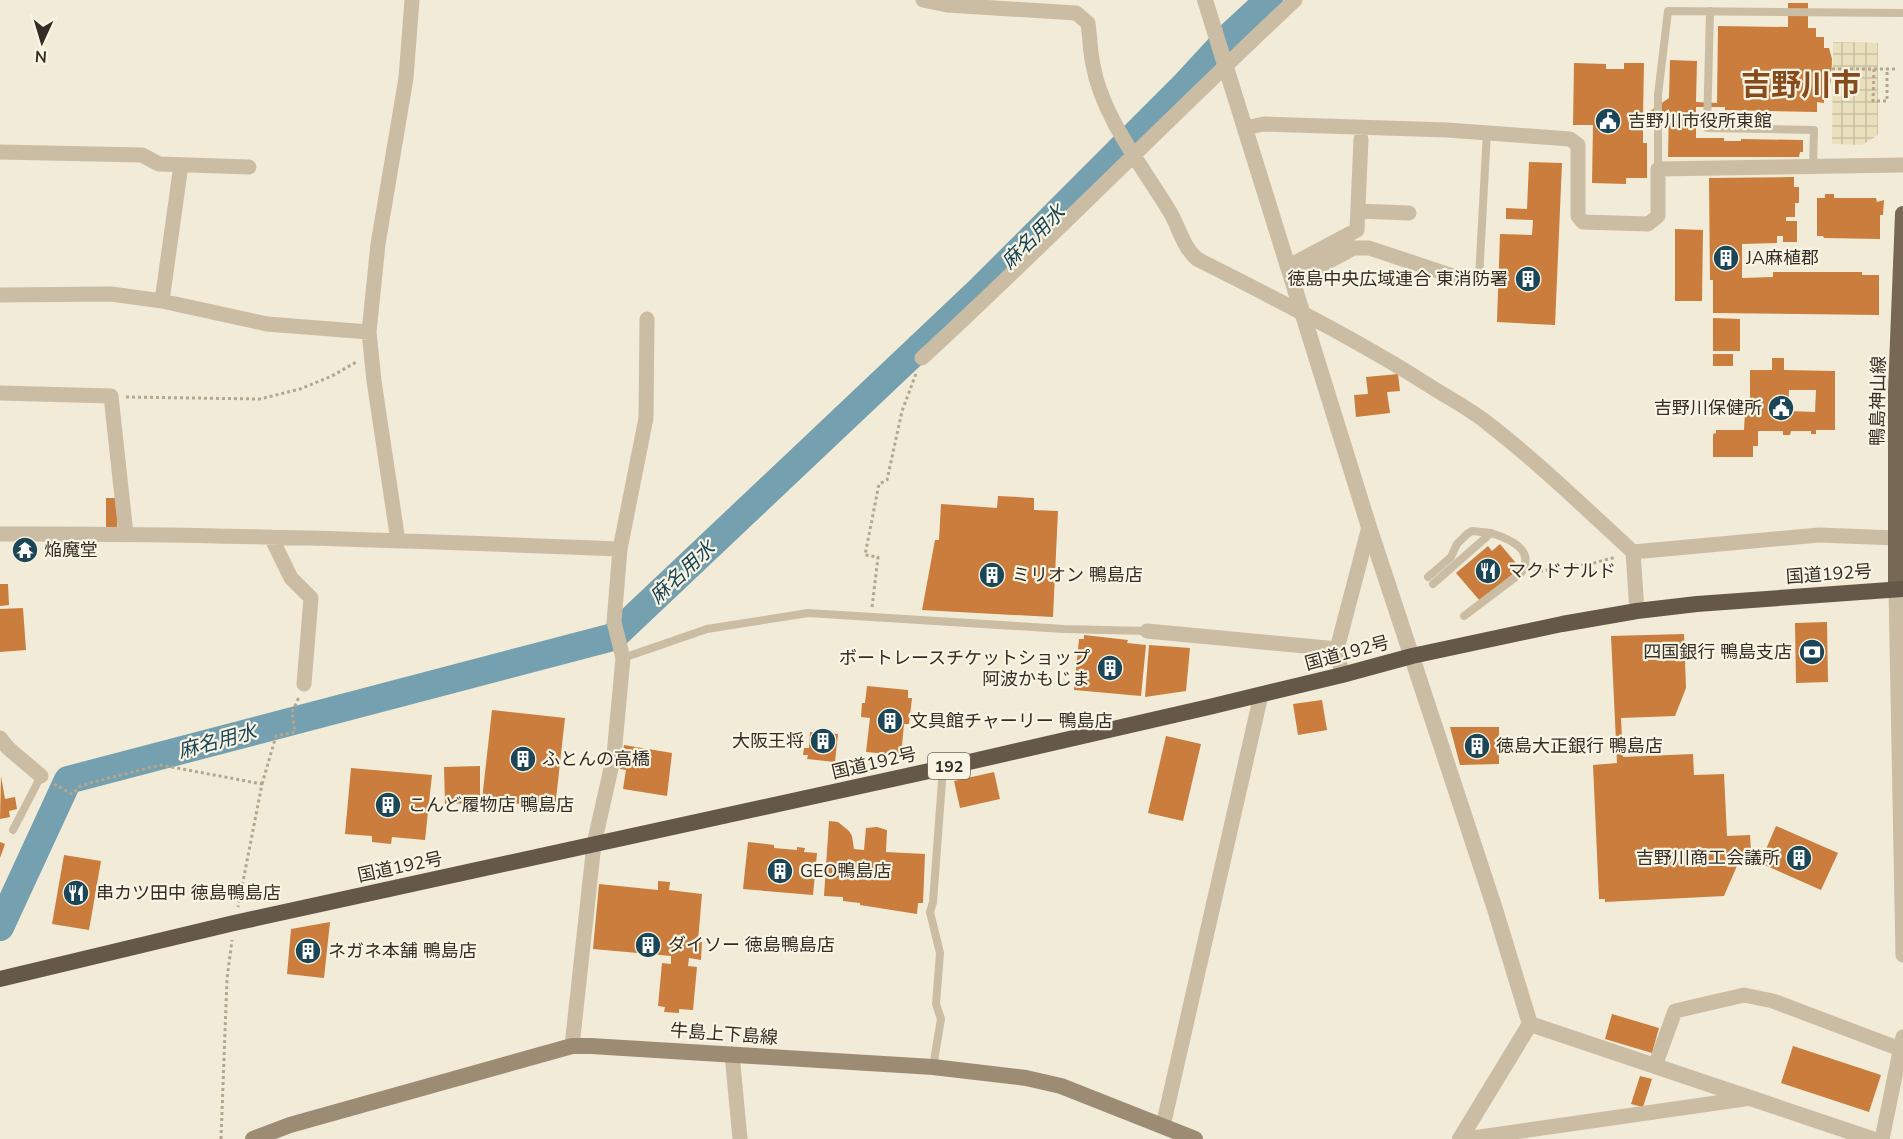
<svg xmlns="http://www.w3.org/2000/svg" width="1903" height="1139" font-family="'Nunito Sans','Noto Sans JP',sans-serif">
  <defs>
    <pattern id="plaza-grid" width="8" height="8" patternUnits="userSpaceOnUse" patternTransform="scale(1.5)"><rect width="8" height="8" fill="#eae0bd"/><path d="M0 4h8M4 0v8" fill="none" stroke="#c9c0a2"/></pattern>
  </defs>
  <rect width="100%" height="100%" fill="#f2ebd7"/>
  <path fill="url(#plaza-grid)" d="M1833,42L1878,43V135L1862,145L1832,144Z"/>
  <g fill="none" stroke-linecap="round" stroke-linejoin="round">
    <path stroke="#75a0af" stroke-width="28" d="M0,927L68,780L613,637L979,291L1184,86L1232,34L1269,0"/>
  </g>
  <path fill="#ca7d3c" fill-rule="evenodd" d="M1788,3H1808V28H1816V37H1824V48H1829L1832,59L1831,82L1828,91H1824V103L1817,102V112L1725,110V107H1696V138H1724V141H1741V139L1803,140V152H1800L1799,157H1668L1669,109L1643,127V143H1647V178H1626V184L1592,183L1593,125H1573L1574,63L1606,64V69H1624V63H1644L1643,116L1669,98L1670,60L1697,61L1696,102L1717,103L1718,26L1788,27Z
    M1529,162L1562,163L1555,325L1497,322L1500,234L1532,235L1533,220L1506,219V208L1527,209Z
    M1794,177V187H1799V203H1795V217H1786V221H1797V242H1783V236H1777V243L1742,244V278L1773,277V272H1862V275H1879V315L1713,313V280H1710L1709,178Z
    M1825,194H1834V198H1876L1877,202L1884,200L1883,215H1880V239L1824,238L1823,236H1817V198H1825Z
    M1675,229L1703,230L1702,301H1675Z
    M1713,318L1740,319V351H1713Z
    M1713,354H1733V366H1713Z
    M1772,358H1784V370L1835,371V430H1816V434H1811V431H1791L1790,435H1783V431H1758V446H1753V457H1713V434L1716,433V430H1744L1745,412H1750V370H1772ZM1789,390H1816L1815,412L1788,411Z
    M1398,374L1400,391L1387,392L1390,413L1356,417L1354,395L1368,394L1366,377Z
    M998,496L1034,498V510L1058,511L1053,617L922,610L935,540H939L941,504L997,508Z
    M106,498H117V527H106Z
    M20,544H30V556H21Z
    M1500,544L1520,568L1480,601L1456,573L1488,546L1492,551Z
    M0,584H8L9,605L0,606Z
    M23,608L26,650L0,652V609Z
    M1827,622L1828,682L1796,683L1795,623Z
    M1684,634L1686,688L1675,716L1621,718L1623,757L1693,754L1694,775L1724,774L1727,836L1750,835L1751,852H1743L1724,896L1605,902V899H1599L1593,765L1617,763L1611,636Z
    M1084,635L1128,640L1127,643L1146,645L1141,696L1074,690L1079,639H1084Z
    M1149,645L1190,648L1186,691L1145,697Z
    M867,686L908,690V698H912L909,724H904L901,756L887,754V759L878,758V753L866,752L870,718L861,717L862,703H865Z
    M1322,700L1327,730L1298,735L1293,704Z
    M492,710L565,718L555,808L482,800Z
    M1450,727H1499V764L1460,765Z
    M810,732L838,734L835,762L807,759L808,755H803L804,748H809Z
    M1166,736L1201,744L1183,821L1148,813Z
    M624,745L672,753L667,796L623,789L626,770L620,769Z
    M480,766V803L445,804L444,767Z
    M351,768L432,775L425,840L392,837L391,844L372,842V836L345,834Z
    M994,772L1000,799L960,808L954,781Z
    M1,776L5,799L15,797L17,809L9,811L10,817L0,819Z
    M829,821L838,822L849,831L852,836L854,849L864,850L866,828L877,827L887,830L886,852L925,854L923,903H918L917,914L860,905V903L843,901V897L824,896Z
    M1776,826L1838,853L1821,890L1760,863Z
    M0,842L5,844L0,858Z
    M748,842L774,845V848L797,850V847L805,848L804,852L817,853L813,895L743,889Z
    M64,855L101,861L89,930L52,924Z
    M658,881L670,882L669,890L702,894L698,941L702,942L701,960L689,958L688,966L697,967L693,1010L679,1009V1013L664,1012L665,1007L658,1006L662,963L671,964V956L593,949L599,884L658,890Z
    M330,922L324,978L287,974L291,929Z
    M1612,1014L1659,1028L1652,1053L1605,1039Z
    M1793,1046L1881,1075L1869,1112L1781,1083Z
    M1640,1076L1652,1079L1643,1107L1631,1104Z"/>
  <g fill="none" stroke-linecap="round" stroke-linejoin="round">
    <path stroke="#b5a78d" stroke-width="3" stroke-dasharray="3 3" stroke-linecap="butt" d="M1832,69H1897
      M1874,69L1873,101H1887V69
      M126,397L260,399L300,389L332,376L358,361
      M1534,572L1594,563L1616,557
      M872,607L878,557L865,555L879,484L887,480L902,411L917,371
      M1351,650L1365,651
      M54,784L72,794L79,787L93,782L161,765L262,784L238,907
      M262,784L276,736L295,732L292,712L299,697
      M221,1139L227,979L232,940"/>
    <path stroke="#cabda3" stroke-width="8" d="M1710,11L1707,128L1814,130L1813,166
      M1658,169V95L1668,11L1903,13
      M1456,277L1479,278L1487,132
      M1428,577L1451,557L1457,544L1467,534L1472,531L1491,533
      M1433,584L1491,533C1510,539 1536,550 1521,573L1464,616
      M623,658L707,629L808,613L1064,629L1147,631
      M13,830L41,776
      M933,1067L941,1019L936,1004L940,953L930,912L933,902L943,768"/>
    <path stroke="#cabda3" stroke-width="15" d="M923,0L947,5L1076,13L1088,23C1090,37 1090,51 1093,65C1103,119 1142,165 1170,212C1179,227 1183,247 1197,259C1274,298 1352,337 1425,383C1445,396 1467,407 1486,422C1538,462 1585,508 1633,552L1637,611
      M1245,128L1264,124L1447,130L1570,139L1578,145V216L1583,222L1648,224L1658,216V169L1903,165
      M0,152L142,155L159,164L249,167
      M1358,211L1409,213
      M1289,266L1357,230L1361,139
      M1294,280L1354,248H1369L1456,277
      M0,295L111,294L162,301L267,324L369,332
      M162,301L181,165
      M922,358C1049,241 1169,118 1295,0
      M0,393L111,396L126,534
      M0,534C207,533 413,541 620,549L614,622L623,658L614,755L594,844L572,1046
      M271,537L291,578L311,598L304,684
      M398,541L374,381L369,332L378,244L406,78L412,0
      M620,549L646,418L647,319
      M1633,552L1819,535L1896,538
      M1896,589L1903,955
      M1147,631L1337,649L1342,675
      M1337,649L1369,527
      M0,738L8,748L41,776
      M732,1054L740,1139
      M1655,1066L1675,1011L1744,995L1773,1001L1900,1049
      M1163,1126L1261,695
      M1466,1139L1751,1098
      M1882,1139L1903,1037"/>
    <path stroke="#cabda3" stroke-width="16" d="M1205,0L1369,527L1494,906L1530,1024L1460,1139
      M1530,1024L1872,1139"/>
    <path stroke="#9d8c74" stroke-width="16" d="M253,1139L290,1125L572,1046H591L933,1067L1026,1078L1061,1086L1195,1139"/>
    <path stroke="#776855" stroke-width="16" d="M1896,589V391L1903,214"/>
    <path stroke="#665848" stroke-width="16" d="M0,979L234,923L943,768L1209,707L1342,675L1412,656L1562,624L1637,611L1697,604L1903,589"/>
  </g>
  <defs>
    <g id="civic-disc" transform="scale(1.35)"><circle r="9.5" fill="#1a4657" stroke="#f9f4e3"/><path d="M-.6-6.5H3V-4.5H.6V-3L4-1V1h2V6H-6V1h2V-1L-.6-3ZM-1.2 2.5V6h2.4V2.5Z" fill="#fff"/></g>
    <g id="building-disc" transform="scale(1.35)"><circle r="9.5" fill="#1a4657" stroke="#f9f4e3"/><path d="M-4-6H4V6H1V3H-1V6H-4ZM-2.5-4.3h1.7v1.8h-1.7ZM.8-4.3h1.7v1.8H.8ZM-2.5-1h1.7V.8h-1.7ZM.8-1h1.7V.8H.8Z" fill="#fff"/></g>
    <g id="temple-disc" transform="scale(1.35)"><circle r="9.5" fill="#1a4657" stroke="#f9f4e3"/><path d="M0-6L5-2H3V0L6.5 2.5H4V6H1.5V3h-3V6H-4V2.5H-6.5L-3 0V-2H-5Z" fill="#fff"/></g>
    <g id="restaurant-disc" transform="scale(1.35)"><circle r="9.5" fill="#1a4657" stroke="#f9f4e3"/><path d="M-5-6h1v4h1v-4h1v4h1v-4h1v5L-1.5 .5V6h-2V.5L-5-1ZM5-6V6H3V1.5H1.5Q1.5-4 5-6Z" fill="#fff"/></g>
    <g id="bank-disc" transform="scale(1.35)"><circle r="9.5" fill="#1a4657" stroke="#f9f4e3"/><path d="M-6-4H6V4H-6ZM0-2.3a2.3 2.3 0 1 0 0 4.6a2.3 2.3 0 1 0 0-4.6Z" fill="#fff"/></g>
  </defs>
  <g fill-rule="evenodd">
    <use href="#civic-disc" x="1608" y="121"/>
    <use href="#building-disc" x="1726" y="258"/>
    <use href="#building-disc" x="1528" y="279"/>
    <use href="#civic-disc" x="1781" y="408"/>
    <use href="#temple-disc" x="25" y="550"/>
    <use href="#restaurant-disc" x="1488" y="571"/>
    <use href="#building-disc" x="992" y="575"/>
    <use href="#bank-disc" x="1812" y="652"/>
    <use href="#building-disc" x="1110" y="668"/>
    <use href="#building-disc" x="890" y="721"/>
    <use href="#building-disc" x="823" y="741"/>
    <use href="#building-disc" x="1477" y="746"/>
    <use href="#building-disc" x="523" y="759"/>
    <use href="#building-disc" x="388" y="805"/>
    <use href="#building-disc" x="1799" y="858"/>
    <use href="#building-disc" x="780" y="871"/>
    <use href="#restaurant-disc" x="76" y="893"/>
    <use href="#building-disc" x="648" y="945"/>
    <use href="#building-disc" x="308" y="951"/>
  </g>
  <g text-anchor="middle" stroke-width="4.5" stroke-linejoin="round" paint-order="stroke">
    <rect fill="#f9f4e3" stroke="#6f695e" stroke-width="1.5" x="928" y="753" width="42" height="26" rx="4.5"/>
    <g font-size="16" font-weight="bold" fill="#342d25">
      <text x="949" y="772">192</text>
    </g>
    <g font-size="18" fill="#342d25" stroke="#f9f4e3" text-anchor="start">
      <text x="1628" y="127">吉野川市役所東館</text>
      <text x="1746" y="264">JA麻植郡</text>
      <text x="1508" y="285" text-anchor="end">徳島中央広域連合 東消防署</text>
      <text x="1762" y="414" text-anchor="end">吉野川保健所</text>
      <text x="44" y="556">焔魔堂</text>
      <text x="1508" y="577">マクドナルド</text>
      <text x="1012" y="581">ミリオン 鴨島店</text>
      <text x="1792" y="658" text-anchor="end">四国銀行 鴨島支店</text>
      <text x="1090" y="664" text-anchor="end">ボートレースチケットショップ<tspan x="1090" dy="21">阿波かもじま</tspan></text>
      <text x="910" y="727">文具館チャーリー 鴨島店</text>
      <text x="804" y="747" text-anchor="end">大阪王将</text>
      <text x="1496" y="752">徳島大正銀行 鴨島店</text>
      <text x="542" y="765">ふとんの高橋</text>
      <text x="408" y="811">こんど履物店 鴨島店</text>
      <text x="1780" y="864" text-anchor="end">吉野川商工会議所</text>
      <text x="800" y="877">GEO鴨島店</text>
      <text x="96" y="899">串カツ田中 徳島鴨島店</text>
      <text x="668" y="951">ダイソー 徳島鴨島店</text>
      <text x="328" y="957">ネガネ本舗 鴨島店</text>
    </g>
    <g font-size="18" fill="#342d25" stroke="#f9f4e3">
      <text transform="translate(1878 401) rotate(-89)" y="6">鴨島神山線</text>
      <text transform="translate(1829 574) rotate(-4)" y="6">国道192号</text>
      <text transform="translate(1347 653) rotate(-15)" y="6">国道192号</text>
      <text transform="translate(874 763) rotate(-13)" y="6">国道192号</text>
      <text transform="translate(400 867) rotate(-12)" y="6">国道192号</text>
      <text transform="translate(724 1034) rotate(4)" y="6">牛島上下島線</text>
    </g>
    <g font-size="20" font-style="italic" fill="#1a4657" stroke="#f9f4e3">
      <text transform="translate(1033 237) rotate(-45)" y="7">麻名用水</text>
      <text transform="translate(682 572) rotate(-43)" y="7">麻名用水</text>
      <text transform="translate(217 741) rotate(-15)" y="7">麻名用水</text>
    </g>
    <g font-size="30" font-weight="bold" fill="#864b1c" stroke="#f9f4e3">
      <text x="1801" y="95">吉野川市</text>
    </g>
  </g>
  <g transform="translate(42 42) rotate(184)" stroke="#f9f4e3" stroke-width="4.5" paint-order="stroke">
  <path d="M0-4.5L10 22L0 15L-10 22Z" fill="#342d25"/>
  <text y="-9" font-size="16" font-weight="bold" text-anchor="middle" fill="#342d25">N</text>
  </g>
</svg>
